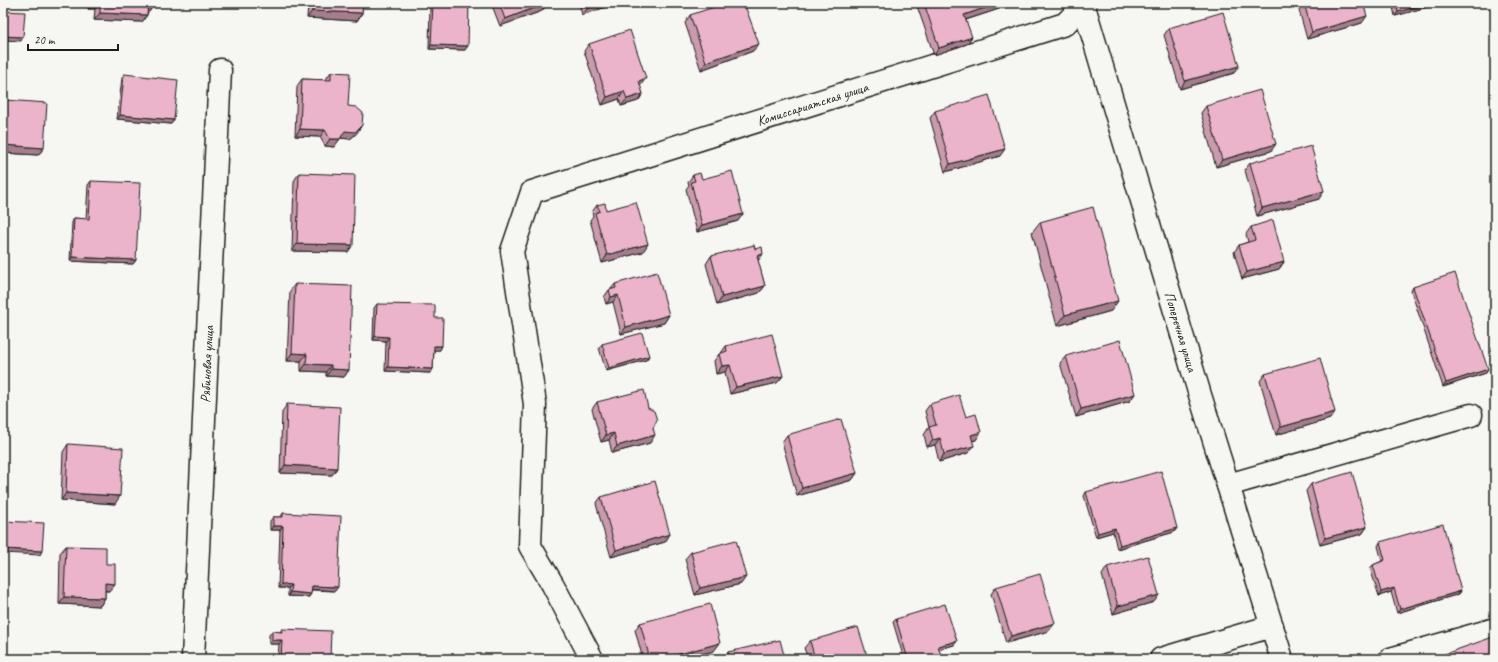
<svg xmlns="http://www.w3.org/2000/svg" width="1498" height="662" font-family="Caveat,sans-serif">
  <rect width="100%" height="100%" fill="#f6f6f2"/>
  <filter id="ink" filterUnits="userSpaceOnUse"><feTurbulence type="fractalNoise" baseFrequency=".025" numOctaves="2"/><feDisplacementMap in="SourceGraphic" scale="8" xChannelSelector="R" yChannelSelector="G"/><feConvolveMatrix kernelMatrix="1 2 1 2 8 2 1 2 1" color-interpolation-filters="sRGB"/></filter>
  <g filter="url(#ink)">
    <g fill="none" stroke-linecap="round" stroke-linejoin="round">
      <g stroke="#1c1c1c" stroke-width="25">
        <g id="minor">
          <path id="s1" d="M1083,3L1200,395L1282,659"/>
          <path d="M1228,485L1471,415"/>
          <path id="s2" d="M193,659L220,70"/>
          <path id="s3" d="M592,659L553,585L530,546L535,404L512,251L532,192L1065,24L1085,3"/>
          <path d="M1161,659L1272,626"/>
          <path d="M1390,659L1495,629"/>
        </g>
      </g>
      <use href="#minor" stroke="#f6f6f2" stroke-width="22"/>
    </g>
    <path fill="#ca9bae" stroke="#1c1c1c" d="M89,3H155L149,12L148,11L147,15L142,22L94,20L95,9H88Z
      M308,3H363L362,13L357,21L307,18Z
      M430,3H469L465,50L429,49Z
      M491,3H547L542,11L500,26Z
      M579,3H618L582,15Z
      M916,3H1010L1008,6L966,20L967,44L934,55Z
      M1297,3H1363L1362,23L1307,39Z
      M1392,3H1442L1395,16Z
      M690,15L753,51L701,70L685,23Z
      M1169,28L1234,73L1180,89L1164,35Z
      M589,44L641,85L640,86L643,94L638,101L621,106L619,99L602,105L584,51Z
      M331,72L348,106L357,133L350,139L340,138L334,147L325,146L320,137L295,136L297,86L302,79L326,80V79Z
      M124,74L174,120L171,124L117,119L122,78Z
      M5,100L44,148L38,155L3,153V102Z
      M1206,106L1271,151L1216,167L1201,113Z
      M935,111L1000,156L945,172L930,118Z
      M1250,163L1319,199L1257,216L1245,170Z
      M299,173L348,252L292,251L294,181Z
      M693,175L702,179L738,221L697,232L686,189L689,185L688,182Z
      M91,181L136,260L133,264L70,261L72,222L74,218L86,219L88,185Z
      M597,205L606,210L643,252L602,263L590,220L593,216L592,212Z
      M1040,222L1111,311L1057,326L1032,232Z
      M1251,227L1284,262L1279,269L1242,279L1234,252L1239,245L1248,242L1246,234Z
      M711,256L758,261L765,286L759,293L717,305L706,264Z
      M295,284L349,370L344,377L326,376V372L301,371V361H287L290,291Z
      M615,284L669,315L664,323L621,334L613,302L606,304L604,297L609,290L611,289Z
      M1413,287L1488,369L1486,373L1443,387L1411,291Z
      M377,304L435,318L440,350H434L433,369L430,373L385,371L386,341L373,340L374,308Z
      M602,344L649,356L646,360L606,371L599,348Z
      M726,346L783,376L777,383L730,394L725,372L716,374L714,361L719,354L721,353Z
      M1066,356L1130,401L1076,417L1060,363Z
      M1265,374L1330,419L1276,435L1260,381Z
      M597,402L653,428L650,443L612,453L609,440L601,442L592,409Z
      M287,404L337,468L332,475L280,473L282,412Z
      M930,404L976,440L972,441L968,453L939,462L935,445L927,447L924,435L929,427L925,411Z
      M787,435L857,473L852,480L797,496L782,442Z
      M68,444L115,504L61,500L63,452Z
      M1311,484L1367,527L1362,534L1320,545L1306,491Z
      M1086,492L1177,528L1174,532L1117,549L1113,532L1096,537L1084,496Z
      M601,497L670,534L665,542L611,557L596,504Z
      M283,513L335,591L312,590L309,597L288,596V588H278L280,530H270V521L273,517H281Z
      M1380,542L1461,591L1459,594L1397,613L1391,592L1379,596L1370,568L1373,565L1382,561L1378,546Z
      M66,546L106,564L109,591H105V598L100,606L59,604L60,553Z
      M691,552L741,584L695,595L685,559Z
      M1107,567L1154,602L1113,614L1102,575Z
      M996,587L1049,631L1006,643L991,594Z
      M896,619L957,641L954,645L939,649L938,659H904L893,622Z
      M640,623L714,651L683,659H643L635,630Z
      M282,629L330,659H278L279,644H269V635L272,631L280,632Z
      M810,641L868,659H808L804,648Z
      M728,652L785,659H723Z"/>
    <path fill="#a47e8d" stroke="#1c1c1c" d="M93,3H99L95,9H88Z
      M547,3L542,11L500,26L505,19Z
      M601,3H618L582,15L588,8Z
      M999,3H1010L1008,6L959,22L964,15Z
      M1430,3H1442L1395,16L1398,12Z
      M148,4H154L149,12L143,11Z
      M312,11L362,13L357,21L307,18Z
      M100,13L147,15L142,22L94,20Z
      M1367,16L1362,23L1307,39L1312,32Z
      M3,36L23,37L21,41L3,40Z
      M972,37L967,44L934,55L939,48Z
      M759,44L753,51L701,70L706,62Z
      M431,45L468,46L465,50L429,49Z
      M1239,66L1234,73L1180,89L1185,81Z
      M646,78L641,85L634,88L639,81Z
      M624,91L619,99L602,105L607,97Z
      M643,94L638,101L621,106L627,99Z
      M120,115L174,120L171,124L117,119Z
      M362,125L357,133L350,139L340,138L345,131Z
      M300,129L325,130L320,137L295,136Z
      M330,139H340L334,147L325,146Z
      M1276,144L1271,151L1216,167L1222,160Z
      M3,145L44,148L38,155L3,153Z
      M1005,149L1000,156L945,172L950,164Z
      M1324,191L1319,199L1257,216L1262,208Z
      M743,214L738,221L697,232L702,225Z
      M297,244L353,245L348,252L292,251Z
      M648,244L643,252L602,263L607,255Z
      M763,254L758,261L757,256Z
      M72,257L136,260L133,264L70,261Z
      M1284,262L1279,269L1242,279L1247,272Z
      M765,286L759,293L717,305L722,297Z
      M618,295L613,302L606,304L611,297Z
      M1118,301L1111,311L1057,326L1065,315Z
      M669,315L664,323L621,334L626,327Z
      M375,336L389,337L386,341L373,340Z
      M434,346H442L440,350H431Z
      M292,353L307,354L301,361H287Z
      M649,356L646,360L606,371L609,368Z
      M306,364L331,365L326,372L301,371Z
      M730,365L725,372L716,374L722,366Z
      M388,367L433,369L430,373L385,371Z
      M331,369L349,370L344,377L326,376Z
      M1488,369L1486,373L1443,387L1446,383Z
      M783,376L777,383L730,394L736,387Z
      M1135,394L1130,401L1076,417L1081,409Z
      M1335,412L1330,419L1276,435L1281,427Z
      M981,432L976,440L965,442L971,435Z
      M614,433L609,440L601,442L606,435Z
      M655,435L650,443L612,453L617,446Z
      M940,438L935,445L927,447L933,440Z
      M974,446L968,453L939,462L944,454Z
      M285,465L337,468L332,475L280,473Z
      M857,473L852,480L797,496L802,488Z
      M66,493L120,496L115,504L61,500Z
      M273,526H283L280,530H270Z
      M1367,527L1362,534L1320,545L1325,538Z
      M1115,528L1113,532L1096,537L1098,533Z
      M1177,528L1174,532L1117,549L1120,545Z
      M670,534L665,542L611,557L616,550Z
      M3,549L42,551L40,555L3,553Z
      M746,577L741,584L695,595L700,588Z
      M105,583L115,584L109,591L100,590Z
      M281,584L291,585L288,588H278Z
      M312,586L338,587L335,591L309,589Z
      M1394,588L1391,592L1379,596L1381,592Z
      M1461,591L1459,594L1397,613L1400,609Z
      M290,592L311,594L309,597L288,596Z
      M1159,595L1154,602L1113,614L1118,606Z
      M64,597L105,598L100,606L59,604Z
      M1055,623L1049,631L1006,643L1011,636Z
      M272,640H282L279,644H269Z
      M957,641L954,645L935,650L938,646Z
      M720,643L714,651L683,659H661Z
      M941,655L938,659H926Z"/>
    <path fill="#ebb4ca" stroke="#1c1c1c" d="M100,3H155L154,4H148L147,15L100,13Z
      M313,3H363L362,13L312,11Z
      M433,3H469L468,46L431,45Z
      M499,3H547L505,19Z
      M586,3H601L588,8Z
      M726,3H744L759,44L706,62L690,15Z
      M924,3H999L964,15L972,37L939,48Z
      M1304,3H1363L1367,16L1312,32Z
      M1396,3H1430L1398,12Z
      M3,11L25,12L23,37L3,36Z
      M1223,12L1239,66L1185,81L1169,28Z
      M630,30L646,78L639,81L643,94L627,99L624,91L607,97L589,44Z
      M331,72L350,73L348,106L356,107L363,113L362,125L355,132L345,131L340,139H330L325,130L300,129L302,79L331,80Z
      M124,74L178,80L174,120L120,115Z
      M1260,90L1276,144L1222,160L1206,106Z
      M989,95L1005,149L950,164L935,111Z
      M5,100L47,103L44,148L3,145V127Z
      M1311,146L1324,191L1262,208L1250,163Z
      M732,171L743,214L702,225L691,182L695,181L693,175L700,173L702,179Z
      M299,173L355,175L353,245L297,244Z
      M91,181L140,183L136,260L72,257L74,218L89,219Z
      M636,202L648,244L607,255L595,213L600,211L597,205L605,203L606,210Z
      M1093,207L1118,301L1065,315L1040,222Z
      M1273,220L1284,262L1247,272L1239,245L1255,240L1251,227Z
      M754,245L755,249L762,247L763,254L757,256L765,286L722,297L711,256Z
      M657,272L669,315L626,327L618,295L611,297L609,290L616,288L615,284Z
      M1455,273L1488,369L1446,383L1413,287Z
      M295,284L352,286L349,370L331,369V365L306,364L307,354L292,353Z
      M377,304L435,305V318H443L442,346H434L433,369L388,367L389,337L375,336Z
      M642,333L649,356L609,368L602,344Z
      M772,334L783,376L736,387L730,365L722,366L719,354L727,351L726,346Z
      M1120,340L1135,394L1081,409L1066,356Z
      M1320,358L1335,412L1281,427L1265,374Z
      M644,390L648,408L654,411L657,420L653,428L655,435L617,446L614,433L606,435L597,402Z
      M959,395L966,417L976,414L981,432L971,435L974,446L944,454L940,438L933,440L929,427L936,425L930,404Z
      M287,404L340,407L337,468L285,465Z
      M841,419L857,473L802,488L787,435Z
      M68,444L123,448L120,496L66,493Z
      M1161,471L1177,528L1120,545L1115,528L1098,533L1086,492Z
      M1352,472L1367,527L1325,538L1311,484Z
      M655,481L670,534L616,550L601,497Z
      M283,513L341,516L338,587L312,586L311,594L290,592L291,585L281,584L283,526H273V517H283Z
      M3,521L44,523L42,551L3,549Z
      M1443,524L1461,591L1400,609L1394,588L1381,592L1373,565L1385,560L1380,542Z
      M736,540L746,577L700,588L691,552Z
      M66,546L106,547V564H115V584L105,583V598L64,597Z
      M1148,556L1159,595L1118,606L1107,567Z
      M1040,574L1055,623L1011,636L996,587Z
      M710,604L720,643L661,659H650L640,623Z
      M945,604L957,641L938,646L941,655L926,659H908L896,619Z
      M858,627L868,659H815L810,641Z
      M282,629L331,631L330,659H281L282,640H272V631L282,632Z
      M1493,637L1495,643V659H1440L1439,656Z
      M780,640L785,659H729L728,652Z"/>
  </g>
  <g text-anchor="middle" stroke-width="3" stroke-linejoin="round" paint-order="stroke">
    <g font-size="14" fill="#1c1c1c" stroke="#f6f6f2">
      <text dy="5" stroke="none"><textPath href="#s3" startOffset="782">Комиссариатская улица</textPath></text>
      <text dy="5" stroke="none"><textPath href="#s1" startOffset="343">Поперечная улица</textPath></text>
      <text dy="5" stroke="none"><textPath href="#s2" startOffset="295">Рябиновая улица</textPath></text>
    </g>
  </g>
  <rect width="1498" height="662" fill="none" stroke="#f6f6f2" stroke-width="16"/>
  <rect x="8" y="8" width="1482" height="646" fill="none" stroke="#1c1c1c" stroke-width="1.5" filter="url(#ink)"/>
  <path d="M28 44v6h90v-6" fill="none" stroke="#1c1c1c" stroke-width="2"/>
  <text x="34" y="44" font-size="12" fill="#1c1c1c" stroke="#f6f6f2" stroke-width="3" paint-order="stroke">20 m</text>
</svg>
